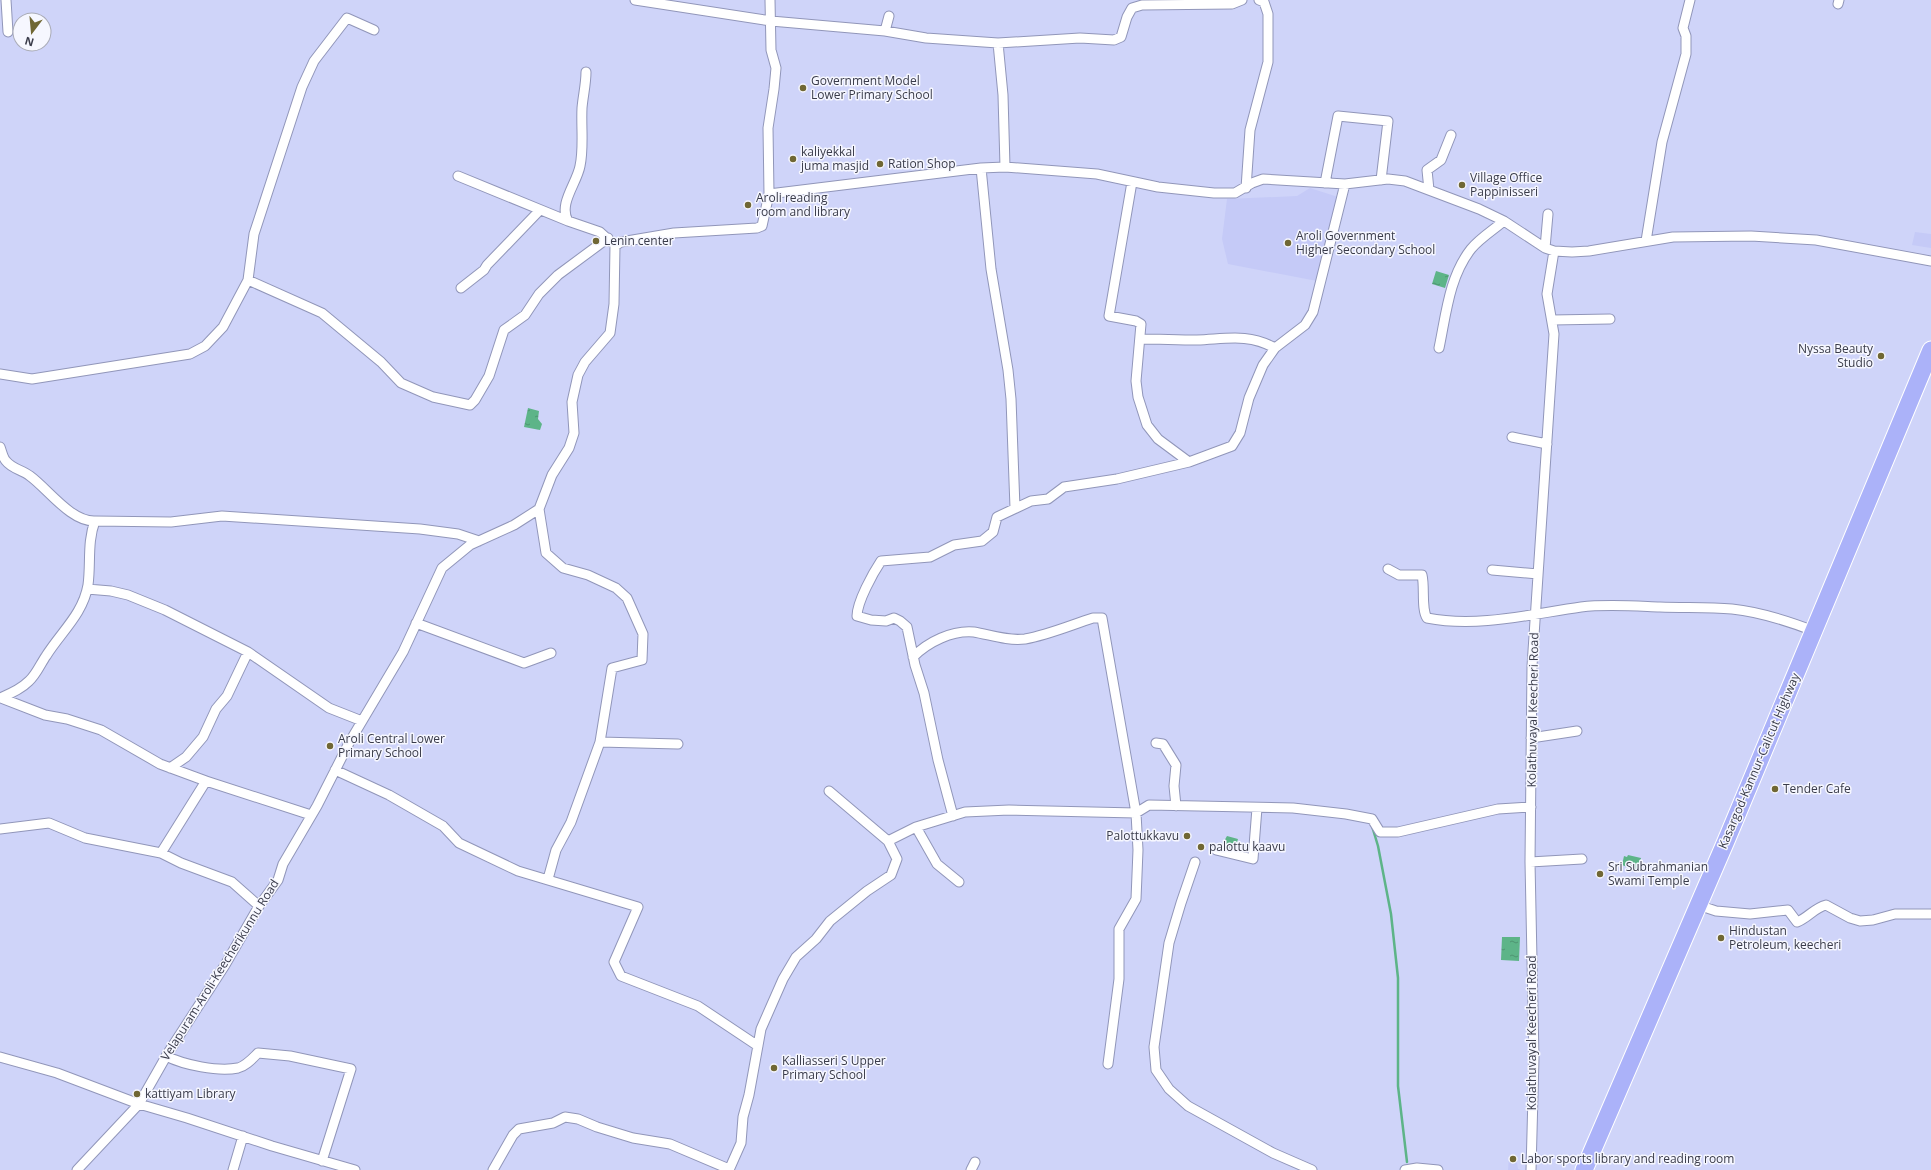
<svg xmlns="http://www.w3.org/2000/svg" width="1931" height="1170" font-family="'Open Sans',sans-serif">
  <defs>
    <pattern id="water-ripples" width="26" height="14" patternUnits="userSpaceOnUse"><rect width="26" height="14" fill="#5db488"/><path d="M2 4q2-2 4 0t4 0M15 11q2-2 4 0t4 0" fill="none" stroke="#4e9471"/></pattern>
  </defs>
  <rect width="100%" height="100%" fill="#cfd4f9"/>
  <path fill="#c5caf7" d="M1310,188L1338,197L1317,281L1228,264L1222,239L1227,199L1297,196Z
    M1915,232L1931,234V248L1912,245Z
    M1516,1156L1518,1169L1521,1170H1508L1509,1157Z"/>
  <path fill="url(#water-ripples)" d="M1436,271L1449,275L1445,288L1432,284Z
    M528,408L539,411L538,419L542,424L540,430L524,427Z
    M1227,836L1238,839L1235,849L1225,846L1226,844L1223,843Z
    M1628,855L1641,858L1638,871L1622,865L1624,856L1627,857Z
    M1502,937H1520L1519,961L1501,960Z"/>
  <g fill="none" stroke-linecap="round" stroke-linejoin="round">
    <path stroke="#5db488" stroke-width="2.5" d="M1372,826L1378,846L1391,914L1398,978V1086L1407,1162"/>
    <g stroke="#9196b9" stroke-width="11">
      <path id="street" d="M6,0L8,32
        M635,0L771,21L885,31
        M1838,4L1839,0
        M889,16L885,31L926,38L998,43L1003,95L1005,167
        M998,43L1080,38L1114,40L1121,37L1127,17L1132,8L1142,5L1232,4L1242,0
        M586,72C586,84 583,96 582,108C581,127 584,148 580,166C577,183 558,204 568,221L600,232L611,242
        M981,168L991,269L1008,370L1011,399L1015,508
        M458,176L568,221
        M1132,182L1109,316L1136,321L1141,324L1136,381L1138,397L1147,425L1158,439L1189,462
        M1325,183L1338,116L1388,121L1381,180
        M1246,188L1250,130L1268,62V14L1264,2L1259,0
        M1429,190L1427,170L1441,160L1451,135
        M769,194L768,128L774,89L776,68L771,50L770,0
        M1646,241L1662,142L1686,54V36L1683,28L1690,0
        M1545,248L1548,214
        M248,280L322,313L381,362L401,383L433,397L470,405L475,400L489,376L504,330L525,315L539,294L558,275L608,238
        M461,288L484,270L487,265L540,210
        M1552,320L1610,319
        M1141,339C1159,339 1178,340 1197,340C1226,339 1248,333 1275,348
        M1439,348C1446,315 1449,277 1471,249C1479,239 1493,230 1504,221
        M0,374L32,379L190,354L205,346L223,327L248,280L254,234L302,87L314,61L347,18L374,30
        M1512,437L1547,444
        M0,447C2,452 3,458 6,461C12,469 23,470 30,476C48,489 71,522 95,521
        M539,509L546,553L563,568L588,575L616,588L627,598L643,634L642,660L612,668L600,742L678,744
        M1388,569L1399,575H1422C1425,587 1421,609 1427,618C1478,628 1531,614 1581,607C1606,604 1634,606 1660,607C1684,608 1708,607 1732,609C1761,612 1788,621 1814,631
        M1492,570L1538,574
        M87,589L111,591L128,595L165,610L248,652L329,708L362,721
        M416,623L524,663L551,653
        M913,657C928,642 952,630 974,632C991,635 1007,641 1025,639C1048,635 1071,625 1093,618H1102L1136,813L1138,850L1136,899L1119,929V979L1108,1064
        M0,698C10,694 21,689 29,681C36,675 41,663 46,656C61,632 83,614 88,585C91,563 87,542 95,521L171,522L222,516L420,529L458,534L479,541
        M1,698L45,715L67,719L101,730L160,764L206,781
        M1531,738L1577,731
        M1156,743L1163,744L1176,765L1174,786L1176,806
        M170,768L186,757L203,737L216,709L227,696L248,652
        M335,770L389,795L443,826L459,843L518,871L638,907L614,962L621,976L698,1006L758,1046
        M829,791L888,841
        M953,816L938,760L924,693L915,665L907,627L900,621L894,618L886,621L871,620L857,616C857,602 873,573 881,561L930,557L954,545L982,541L993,532L997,517L1031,501L1048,499L1064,487L1117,479L1189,462L1232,446L1240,433L1249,398L1263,365L1275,348L1305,325L1313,312L1345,184
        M916,827L937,864L959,882
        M0,829L49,823L85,838L161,853L206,781L311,815
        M1216,850L1253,859L1257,808
        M161,853L181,863L232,882L259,906
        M1195,862L1181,903L1169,943L1154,1047L1156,1070L1169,1089L1188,1106L1273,1153L1312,1170
        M1530,862L1582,859
        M548,879L556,850L571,822L600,742
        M1700,901L1707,908L1716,911L1750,914L1788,910L1797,922C1808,918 1814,908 1826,905L1850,918L1860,921L1873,920L1895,914H1931
        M166,1056C184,1065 218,1072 238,1068C246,1066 252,1059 258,1053L290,1056L351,1069L322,1161
        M0,1057L57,1073L139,1104L77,1170
        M233,1170L243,1136
        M355,1170L272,1146L187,1118L139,1104L168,1053L225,965L259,906L278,880L283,864L317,806L349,743L403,652L442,568L470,545L514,525L539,509L552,475L569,448L574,433L572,402L578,375L585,362L610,333L614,304L615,246L621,242L674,233L757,228L762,226L769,194L981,168L1005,167L1097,174L1158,187L1214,193H1235L1252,183L1263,179L1345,184L1388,179L1405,181L1479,209L1504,221L1545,248L1554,251L1572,252L1589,251L1673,237L1751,236L1816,240L1931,261
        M493,1170L513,1135L519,1129L553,1123L565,1117L578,1119L597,1127L633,1138L670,1144L729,1169
        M729,1170L741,1143L743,1117L749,1095L761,1029L783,979L796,957L816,939L830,921L867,891L891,875L897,859L888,841L916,827L965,812L1009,810L1136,813L1149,805L1293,808L1346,814L1372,819L1380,832H1398L1498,809L1531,807
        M971,1170L975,1162
        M1405,1170L1417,1168L1438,1170
        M1531,1170L1534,1058L1530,862L1532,666L1554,334L1547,294L1554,251"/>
    </g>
    <g stroke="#fff" stroke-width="19">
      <path id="highway" d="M1584,1170L1726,841L1931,350"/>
    </g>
    <use href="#street" stroke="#fff" stroke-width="9"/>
    <use href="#highway" stroke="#abb2f9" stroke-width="17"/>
  </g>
  <g fill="#706734" stroke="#f6f7ff" stroke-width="1.5">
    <circle cx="803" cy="88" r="4"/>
    <circle cx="793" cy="159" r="4"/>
    <circle cx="880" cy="164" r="4"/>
    <circle cx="1462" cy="185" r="4"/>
    <circle cx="748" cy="205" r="4"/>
    <circle cx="596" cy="241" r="4"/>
    <circle cx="1288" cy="243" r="4"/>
    <circle cx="1881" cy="356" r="4"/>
    <circle cx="330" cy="746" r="4"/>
    <circle cx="1775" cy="789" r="4"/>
    <circle cx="1187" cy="836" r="4"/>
    <circle cx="1201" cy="847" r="4"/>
    <circle cx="1600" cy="874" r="4"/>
    <circle cx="1721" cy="938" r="4"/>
    <circle cx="774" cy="1068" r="4"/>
    <circle cx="137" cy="1094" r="4"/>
    <circle cx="1513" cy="1159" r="4"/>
  </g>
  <g text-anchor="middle" stroke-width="3" stroke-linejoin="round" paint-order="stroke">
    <g font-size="12" fill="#393b4a" stroke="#f6f7ff" text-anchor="start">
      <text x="811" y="85">Government Model<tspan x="811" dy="14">Lower Primary School</tspan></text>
      <text x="801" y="156">kaliyekkal<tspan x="801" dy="14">juma masjid</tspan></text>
      <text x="888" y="168">Ration Shop</text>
      <text x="1470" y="182">Village Office<tspan x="1470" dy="14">Pappinisseri</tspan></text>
      <text x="756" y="202">Aroli reading<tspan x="756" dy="14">room and library</tspan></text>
      <text x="1296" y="240">Aroli Government<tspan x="1296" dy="14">Higher Secondary School</tspan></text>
      <text x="604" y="245">Lenin center</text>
      <text x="1873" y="353" text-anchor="end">Nyssa Beauty<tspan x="1873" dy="14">Studio</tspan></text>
      <text x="338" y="743">Aroli Central Lower<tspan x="338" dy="14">Primary School</tspan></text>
      <text x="1783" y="793">Tender Cafe</text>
      <text x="1179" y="840" text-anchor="end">Palottukkavu</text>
      <text x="1209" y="851">palottu kaavu</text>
      <text x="1608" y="871">Sri Subrahmanian<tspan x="1608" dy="14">Swami Temple</tspan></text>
      <text x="1729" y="935">Hindustan<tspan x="1729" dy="14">Petroleum, keecheri</tspan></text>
      <text x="782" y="1065">Kalliasseri S Upper<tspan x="782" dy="14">Primary School</tspan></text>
      <text x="145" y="1098">kattiyam Library</text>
      <text x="1521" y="1163">Labor sports library and reading room</text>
    </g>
    <g font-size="12" fill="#393b4a" stroke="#f6f7ff">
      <text transform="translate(1533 710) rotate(-89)" y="4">Kolathuvayal Keecheri Road</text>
      <text transform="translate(1759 761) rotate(-67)" y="4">Kasargod-Kannur-Calicut Highway</text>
      <text transform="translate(220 970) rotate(-58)" y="4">Velapuram-Aroli-Keecherikunnu Road</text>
      <text transform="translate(1532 1033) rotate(-90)" y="4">Kolathuvayal Keecheri Road</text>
    </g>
  </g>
  <g transform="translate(32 32) rotate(196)"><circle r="19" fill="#f6f7ff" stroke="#aaacb7"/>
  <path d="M0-3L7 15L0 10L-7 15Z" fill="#706734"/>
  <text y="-6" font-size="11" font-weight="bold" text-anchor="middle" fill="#393b4a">N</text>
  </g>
</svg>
